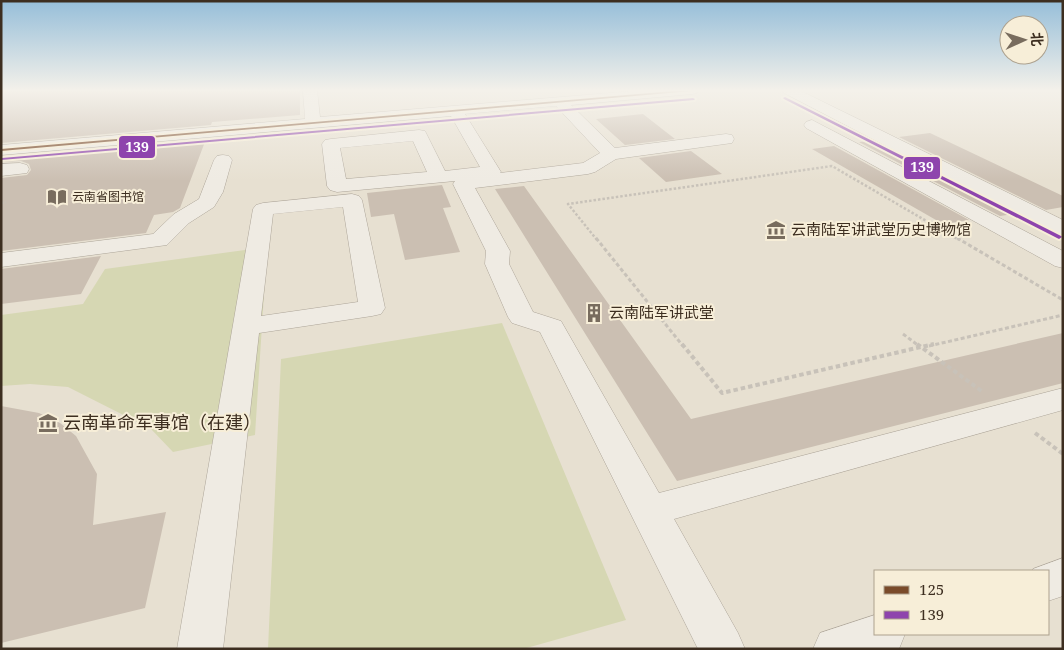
<svg xmlns="http://www.w3.org/2000/svg" width="1064" height="650" font-family="'Noto Serif','Noto Sans SC',serif">
  <rect width="100%" height="100%" fill="#e7e0d1"/>
  <path fill="#d6d7b3" d="M267,247L255,435L173,452L151,429L68,387L30,384L1,386V315L83,304L105,269Z
    M502,323L626,620L523,649H268L281,359Z"/>
  <path fill="#cbbfb2" d="M1,90H300V115L212,122L211,125L1,143Z
    M643,114L675,139L625,145L596,119Z
    M930,133L1063,196V207L1046,210L899,137Z
    M206,139L180,208L173,212L154,215L146,233L1,251V178L27,175L31,170L29,164L21,161L1,162V157Z
    M872,141L1013,214L1000,216L859,142Z
    M834,146L969,220L943,224L812,149Z
    M691,151L722,174L666,182L639,158Z
    M442,185L451,207L443,208L460,252L405,260L394,214L371,217L367,193Z
    M524,186L691,419L1063,333V383L677,481L495,189Z
    M101,256L81,294L1,304V269Z
    M1,406L39,413L60,423L76,436L97,474L93,525L166,512L145,608L1,643Z"/>
  <g fill="none" stroke-linecap="round" stroke-linejoin="round">
    <g stroke="#ada599" stroke-width="1">
      <path id="minor" d="M303,90H317L320,117L646,90H699L697,93L692,94L571,105L615,148L726,134L732,135L734,139L732,143L616,159L595,172L588,174L475,188L510,251L509,264L533,312L561,321L659,493L1063,388V410L674,519L738,633L745,649H698L540,332L512,323L508,317L485,264L486,251L453,184L455,181L337,192L330,190L327,186L322,144L325,140L331,139L419,130L425,131L445,171L480,167L451,116L1,155V145L305,119ZM556,106L600,153L583,163L500,173L501,172L465,114ZM413,141L427,172L346,179L340,148Z
        M782,90H799L1063,220V236L1055,234L784,93Z
        M812,120L1063,251V268L1055,266L806,128L804,125L806,122Z
        M223,155L229,156L232,160L223,192L214,207L189,223L167,245L1,267V253L153,234L174,214L199,199L214,160L217,156Z
        M20,163L27,165L29,169L27,173L1,176V164Z
        M352,194L359,196L362,200L385,308L381,314L372,316L259,333L223,649H177L253,209L256,205L263,203ZM343,207L358,302L261,316L273,214Z
        M1063,558V596L1048,601V571H1032L1033,569Z
        M875,615V634H905L899,649H813L820,633Z"/>
    </g>
    <path stroke="#c8c2b9" stroke-width="2.5" stroke-dasharray="2.5 2" stroke-linecap="butt" d="M1,203L6,202
      M597,240L568,204L832,166L959,240"/>
    <path stroke="#c8c2b9" stroke-width="3" stroke-dasharray="4 2.5" stroke-linecap="butt" d="M596,238L683,346
      M957,238L1063,300
      M903,334L919,346
      M929,346L1063,315"/>
    <path stroke="#c8c2b9" stroke-width="4" stroke-dasharray="4.5 3" stroke-linecap="butt" d="M682,344L722,393L934,344
      M917,344L983,392
      M1035,433L1063,454"/>
    <use href="#minor" fill="#efebe3" fill-rule="evenodd"/>
    <g stroke="#f7eed8" stroke-width="4">
      <path id="bus-1" d="M684,90H694L692,91L1,151V149Z"/>
    </g>
    <g stroke="#f7eed8" stroke-width="4">
      <path id="bus-2" d="M785,97L1061,236L1062,237L1059,239L1057,238L784,99L783,98Z
        M693,98L695,99L694,100L1,160L2,158Z"/>
    </g>
    <use href="#bus-1" fill="#7a4b2a" fill-rule="evenodd"/>
    <use href="#bus-2" fill="#8e44ad" fill-rule="evenodd"/>
  </g>
  <linearGradient id="sky" x2="0" y2="1"><stop stop-color="#96bed9"/><stop offset="0.5" stop-color="#f4f1ea"/><stop offset="1" stop-color="#f4f1ea" stop-opacity="0"/></linearGradient>
  <rect width="1064" height="181" fill="url(#sky)"/>
  <defs>
    <g id="library-bare" transform="scale(1.5)"><path d="M-6-4Q-3-5.5-.7-3.5V5Q-3 3-6 4ZM6-4Q3-5.5 .7-3.5V5Q3 3 6 4Z" fill="#786c5e" stroke="#f7eed8" stroke-width="2.5" paint-order="stroke"/></g>
    <g id="museum-bare" transform="scale(1.5)"><path d="M0-6L6-3V-2H-6V-3ZM-5-1h2V3h-2ZM-1-1h2V3h-2ZM3-1h2V3H3ZM-6 4H6V6H-6Z" fill="#786c5e" stroke="#f7eed8" stroke-width="2.5" paint-order="stroke"/></g>
    <g id="building-bare" transform="scale(1.5)"><path d="M-4-6H4V6H1V3H-1V6H-4ZM-2.5-4.3h1.7v1.8h-1.7ZM.8-4.3h1.7v1.8H.8ZM-2.5-1h1.7V.8h-1.7ZM.8-1h1.7V.8H.8Z" fill="#786c5e" stroke="#f7eed8" stroke-width="2.5" paint-order="stroke"/></g>
  </defs>
  <g fill-rule="evenodd">
    <use href="#library-bare" x="57" y="197"/>
    <use href="#museum-bare" x="776" y="230"/>
    <use href="#building-bare" x="594" y="313"/>
    <use href="#museum-bare" x="48" y="423"/>
  </g>
  <g text-anchor="middle" stroke-width="4" stroke-linejoin="round" paint-order="stroke">
    <g font-size="12" fill="#3d2e20" stroke="#f7eed8" text-anchor="start">
      <text x="72" y="201">云南省图书馆</text>
    </g>
    <g font-size="15" fill="#3d2e20" stroke="#f7eed8" text-anchor="start">
      <text x="791" y="235">云南陆军讲武堂历史博物馆</text>
      <text x="609" y="318">云南陆军讲武堂</text>
    </g>
    <g font-size="18" fill="#3d2e20" stroke="#f7eed8" text-anchor="start">
      <text x="63" y="429">云南革命军事馆（在建）</text>
    </g>
  </g>
  <g stroke="#f7eed8" stroke-width="2">
    <rect x="118" y="135" width="38" height="24" rx="5" fill="#8e44ad"/>
    <rect x="903" y="156" width="38" height="24" rx="5" fill="#8e44ad"/>
  </g>
  <g font-size="14" text-anchor="middle" font-weight="bold" fill="#fff">
    <text x="137" y="152">139</text>
    <text x="922" y="172">139</text>
  </g>
  <rect width="1064" height="650" fill="none" stroke="#3d2e20" stroke-width="5"/>
  <rect x="874" y="570" width="175" height="65" fill="#f7eed8" stroke="#ada18e"/>
  <rect x="884" y="586" width="25" height="8" fill="#7a4b2a" stroke="#ada18e"/>
  <text x="919" y="595" font-size="15" fill="#3d2e20">125</text>
  <rect x="884" y="611" width="25" height="8" fill="#8e44ad" stroke="#ada18e"/>
  <text x="919" y="620" font-size="15" fill="#3d2e20">139</text>
  <g transform="translate(1024 40) rotate(87)"><circle r="24" fill="#f7eed8" stroke="#ada18e"/>
  <path d="M0-4L9 19L0 12L-9 19Z" fill="#786c5e"/>
  <text y="-8" font-size="14" font-weight="bold" text-anchor="middle" fill="#3d2e20">北</text>
  </g>
</svg>
